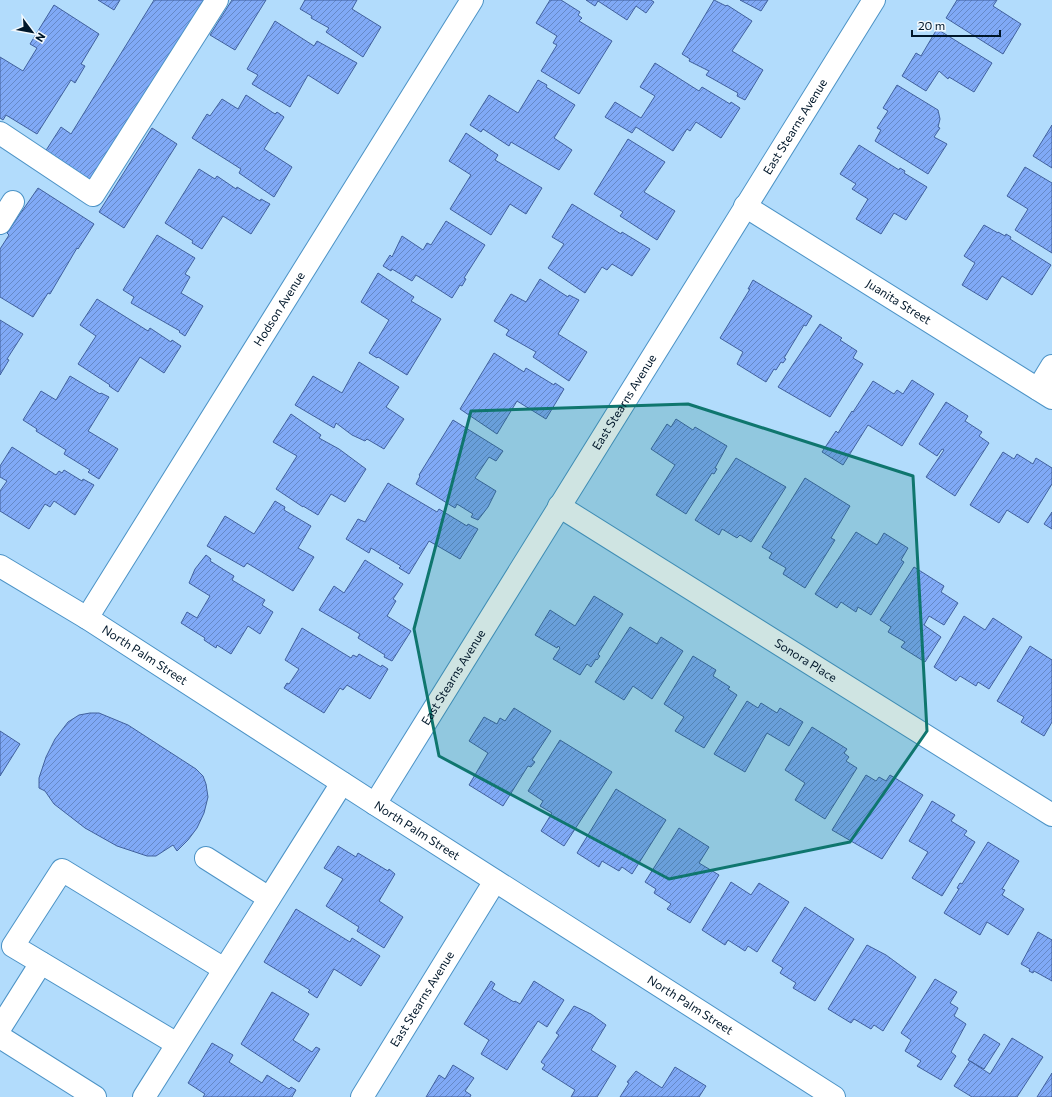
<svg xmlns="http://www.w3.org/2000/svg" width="1052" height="1097" font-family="Commissioner,sans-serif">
  <defs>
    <pattern id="building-hatch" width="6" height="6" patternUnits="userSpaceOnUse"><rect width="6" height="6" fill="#80a9f6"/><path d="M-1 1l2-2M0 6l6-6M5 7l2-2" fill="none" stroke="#6689c7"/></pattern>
  </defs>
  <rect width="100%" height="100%" fill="#b2dcfc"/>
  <path fill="url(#building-hatch)" stroke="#41619e" d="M98,0H120L114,10Z
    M154,0H204L90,185L43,155L61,127L71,134Z
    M232,0H266L235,50L210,35Z
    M305,0H357L352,9L381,27L363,57L326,32L329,28L311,18L312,16L300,9Z
    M550,0H561L580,12L578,15L582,18L579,21L612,41L579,94L541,71L557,45L553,43L557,36L536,23Z
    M586,0H651L654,2L646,13L636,6L627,20L598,1L595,6Z
    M714,0L726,6L727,5L752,21L732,51L763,70L745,100L737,96L738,93L706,75L709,71L689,61L690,59L682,54Z
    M740,0H768L761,11Z
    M957,0H997L993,6L1021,24L1003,54L946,18Z
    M54,5L99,34L81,64L85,66L75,83L71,80L37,134L6,115L3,120L0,118V57L23,71L37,48L30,44Z
    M275,21L314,46L317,41L357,63L338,94L308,75L290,107L252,84L258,75L247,69Z
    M937,29L992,63L974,92L949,77L948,79L939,71L926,91L902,76L916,53L921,56Z
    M655,63L699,91L702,87L730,104L731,102L740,108L721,138L696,122L690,131L687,129L673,151L636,127L632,133L605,117L615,102L641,118L655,96L640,87Z
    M538,80L547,85L546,87L575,105L554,138L572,150L559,170L511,142L509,146L483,129L481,132L470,125L489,95L518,113Z
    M897,85L938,110L940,119L938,127L940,128L934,137L947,144L928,174L875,141L881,130L877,128L888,111L883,108Z
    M246,95L275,114L277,112L284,117L264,149L292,167L274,197L239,173L241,169L192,138L207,114L210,116L222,99L238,109Z
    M1052,125V168L1033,156Z
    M152,128L177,144L124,228L99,212Z
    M466,133L498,155L495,160L542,188L526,214L510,204L491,235L450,209L471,175L449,161Z
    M628,139L665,162L644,192L675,211L657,240L620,216L623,212L594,194Z
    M859,145L899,170L900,168L905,171L904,173L927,187L906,220L894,213L881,234L856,219L868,199L852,189L856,184L840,174Z
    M1025,167L1052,183V253L1015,230L1028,209L1007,196Z
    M199,169L215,179L217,176L236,189L237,187L260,201L261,199L270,204L251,234L223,216L202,249L192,243L193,241L165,223Z
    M38,188L94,224L78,249L77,248L50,294L48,293L33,317L0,297V249L9,235L7,233Z
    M572,204L621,234L622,232L650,249L632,276L612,264L607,270L602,267L585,293L548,268L564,244L552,237Z
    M446,221L485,245L464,278L466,279L462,286L460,285L452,298L416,275L412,281L392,269L391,271L383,266L390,255L392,257L402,236L423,250L427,243L431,245Z
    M984,225L998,233V232L1005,236L1006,234L1011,237L1010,239L1051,265L1032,295L1002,276L987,300L962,285L975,263L964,256Z
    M157,235L195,258L185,274L190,277L181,293L203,306L185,336L179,332L180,331L131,303L134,297L123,290Z
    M378,273L414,297L411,301L441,319L407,375L378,357L377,358L369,353L389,320L361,302Z
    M540,279L568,297L569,295L579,300L558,334L587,352L569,381L533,357L536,352L506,335L509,330L494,321L511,294L526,302Z
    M753,280L812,316L806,326L804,325L784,358L786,359L783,363L781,362L776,370L774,369L766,382L737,364L743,352L720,338L750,289H748Z
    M97,299L148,331L150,328L171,342L172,340L181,346L164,373L140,357L118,392L109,386L110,385L78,364L96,336L80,325Z
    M0,320L23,334L7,359L9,360L0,375Z
    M820,324L842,338L840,340L857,351L853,358L863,364L830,417L778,387Z
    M494,353L524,372L526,368L554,385L555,383L564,389L546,419L517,401L497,434L460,409Z
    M359,362L399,387L386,407L404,419L384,449L367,439L365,441L352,435L336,423L334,428L295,405L313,376L342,393Z
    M70,376L100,394L101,393L109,397L88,431L118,449L99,479L88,472L90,470L64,454L66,450L36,431L37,429L23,420L41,391L56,400Z
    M912,380L934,394L902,446L868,425L843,465L822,452L836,431L838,433L852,411L853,412L873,381L894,394L897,390L903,394Z
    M946,402L968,416L965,421L982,432L979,436L989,443L955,496L926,477L944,450L942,449L937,456L919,444Z
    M291,414L321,435L319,438L339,449L366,469L345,502L331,494L318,515L303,506V507L276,489L297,456L273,442Z
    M676,419L693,430L695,427L727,446L715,468L717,469L714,474L712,473L686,514L656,495L675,465L651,449L667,424L671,427Z
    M453,420L503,451L496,461L489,457L475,478L496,491L488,507L478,520L471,517L473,514L457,504L455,508L416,484L420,476L419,475Z
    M12,447L56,475L59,471L62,473L64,470L82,481L83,479L94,485L75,515L54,501L50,507L45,504L29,529L0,511V491L7,481L0,477V466Z
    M1003,452L1014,459L1017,454L1033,464L1036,458L1052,468V484L1028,523L1007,510L999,523L970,505Z
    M736,458L786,487L751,542L740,535L737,538L722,529L719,535L695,520Z
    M805,478L850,506L831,538L835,540L805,588L783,574L786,568L769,558L772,553L762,547Z
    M388,483L437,512L439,509L467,526L468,524L478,529L460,559L429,541L409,574L399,568L401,566L371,548L369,553L346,539L358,519L365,522Z
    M275,501L285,507L284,510L311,526L298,548L314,557L293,591L247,563L244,567L207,546L225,516L254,534Z
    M1052,512V529L1044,524Z
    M856,532L877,545L884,533L908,548L901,560L904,562L871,615L858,607L856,612L841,602L837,608L815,594Z
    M206,555L211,559L210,561L234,576L232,580L265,600L262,605L273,612L260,634L248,626L231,654L217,645L216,648L204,640L205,638L181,623L187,612L197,618L210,596L189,583L195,569Z
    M365,560L403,584L393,599L396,601L387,616L411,631L392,661L384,657L385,655L358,638L360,634L319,610L334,586L344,593Z
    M914,567L944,586L941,592L958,603L944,625L929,616L924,625L941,637L925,662L901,647L905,642L888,632L891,627L880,620Z
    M594,596L623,614L598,654L600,656L597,660L596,659L591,667L587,664L580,675L553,659L560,648L558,646L557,648L535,635L550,610L575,626Z
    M964,616L985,630L993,618L1022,637L989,689L978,682L976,686L960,676L956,681L934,667Z
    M630,627L657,644L661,637L683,651L652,699L633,686L624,700L595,682Z
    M302,628L351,658L353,655L357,657L359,654L381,667L382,665L388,669L370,699L347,685L343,690L340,688L324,713L284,688L287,683L289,684L299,669L285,660Z
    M1030,646L1052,660V722L1044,736L1021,722L1024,717L997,701Z
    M693,656L716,670L713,676L730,687L728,689L737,695L704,748L675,731L684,717L664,704Z
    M747,701L758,708L761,703L777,713L780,708L803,722L789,746L767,733L745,772L714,754Z
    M514,708L551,731L532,760L535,762L531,767L528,766L503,806L469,785L488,753L469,741L484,717L497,724L500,718L505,721Z
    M90,713H99L128,725L196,769L203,776L206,784L208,797L204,813L197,828L188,840L177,851L173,845L156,856H147L117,846L85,828L54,804L45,791L39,788V778L46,757L55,739L68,722L79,715Z
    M812,727L847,749L844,753L849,757L846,761L857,768L825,819L795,800L805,783L785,770Z
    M0,731L20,744L0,776Z
    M560,740L612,772L564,846L541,831L552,813L540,806L543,801L528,791Z
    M866,775L876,781L879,777L886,781L890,775L923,795L882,859L832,830Z
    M616,789L666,820L632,874L622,867L619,871L602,861L599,867L577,853Z
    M932,801L955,815L951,821L967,831L964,835L975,842L942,896L912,878L928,852L909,841Z
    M679,828L709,847L699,863L719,875L690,923L667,909L671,904L654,893L656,889L645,882Z
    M988,842L1019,861L1002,889L1005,890L1002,895L1024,909L1008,935L987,922L980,935L944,913L959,889L957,888L960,883L962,884Z
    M338,846L356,857L358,853L388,871L389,869L395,874L379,901L403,917L384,948L357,931L359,927L326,906L343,879L324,868Z
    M731,882L751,895L759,883L789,902L757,952L748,946L745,951L728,940L725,945L702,930Z
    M805,907L854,939L815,1001L793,988L796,983L780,973L783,968L772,961Z
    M296,909L350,942L352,938L380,956L361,986L334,969L317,998L308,992L310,990L264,962Z
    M1038,932L1052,940V981L1034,971L1033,973L1029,971L1030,969L1021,964Z
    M867,945L886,955L916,977L883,1031L874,1025L871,1029L854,1019L851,1023L828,1009Z
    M935,979L957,992L950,1003L958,1008L954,1016L966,1024L951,1052L956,1056L941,1080L917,1066L921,1061L905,1051L911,1040L901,1033Z
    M491,981L495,984L492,989L514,1002L515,1001L520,1004L534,981L564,1000L547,1027L538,1021L507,1070L481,1054L489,1040L464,1024Z
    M272,992L309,1014L293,1040L312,1052L316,1047L320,1049L299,1082L241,1044Z
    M574,1006L591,1014L606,1025L591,1050L616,1066L597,1097H571L575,1090L542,1069L545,1065L541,1062L559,1035L556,1033Z
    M984,1034L1000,1044L984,1069L968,1060Z
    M1012,1038L1043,1057L1017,1097H972L954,1086L970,1061L990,1074Z
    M212,1043L233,1055L229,1062L262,1083L267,1075L289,1089L291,1087L296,1090L292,1097H203L205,1094L188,1083Z
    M453,1065L474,1078L465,1091L471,1095L470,1097H426L439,1075L445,1079Z
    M675,1067L706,1086L699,1097H620L629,1083L627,1082L636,1071L662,1088Z
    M1052,1073V1097H1037Z"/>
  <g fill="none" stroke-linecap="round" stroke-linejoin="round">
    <g stroke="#4c93c6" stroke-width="24">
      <g id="minor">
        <path d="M0,133L93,195L217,0"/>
        <path id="s1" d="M745,206L1052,398"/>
        <path d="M0,223L13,202"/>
        <path d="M1038,389L1052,366"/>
        <path id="s2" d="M559,506L1052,815"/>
        <path id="s3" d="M0,566L87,618L375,804L834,1097"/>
        <path id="s4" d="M87,618L472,0"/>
        <path id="s5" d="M375,804L874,0"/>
        <path d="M206,858L269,898"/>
        <path d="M0,1028L41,963"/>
        <path d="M0,1037L95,1097"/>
        <path d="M177,1044L13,946L62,870L224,969"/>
        <path d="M144,1097L342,783"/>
        <path id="s6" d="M362,1097L495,881"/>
      </g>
    </g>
    <use href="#minor" stroke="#fff" stroke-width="22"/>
  </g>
  <path fill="#0f766e" fill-opacity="0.2" stroke="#0f766e" stroke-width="3" stroke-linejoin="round" d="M688,404L913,476L927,731L850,842L669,879L439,756L414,629L471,411Z"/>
  <g text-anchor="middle" stroke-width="3.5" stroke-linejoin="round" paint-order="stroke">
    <g font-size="12" fill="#00172a" stroke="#f1f8fd">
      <text dy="4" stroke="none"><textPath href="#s5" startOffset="797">East Stearns Avenue</textPath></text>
      <text dy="4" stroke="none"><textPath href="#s1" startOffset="181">Juanita Street</textPath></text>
      <text dy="4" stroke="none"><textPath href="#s4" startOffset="364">Hodson Avenue</textPath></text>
      <text dy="4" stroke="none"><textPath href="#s5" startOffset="473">East Stearns Avenue</textPath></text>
      <text dy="4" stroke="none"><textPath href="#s3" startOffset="170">North Palm Street</textPath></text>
      <text dy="4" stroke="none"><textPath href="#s2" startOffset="291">Sonora Place</textPath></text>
      <text dy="4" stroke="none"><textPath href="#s5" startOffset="149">East Stearns Avenue</textPath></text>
      <text dy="4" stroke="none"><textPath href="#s3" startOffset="494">North Palm Street</textPath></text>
      <text dy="4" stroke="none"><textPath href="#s6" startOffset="115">East Stearns Avenue</textPath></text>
      <text dy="4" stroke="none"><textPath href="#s3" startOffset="818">North Palm Street</textPath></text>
    </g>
  </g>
  <g transform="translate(32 32) rotate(122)" stroke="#f1f8fd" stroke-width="3" paint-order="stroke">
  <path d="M0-3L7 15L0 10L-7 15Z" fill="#00172a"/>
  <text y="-6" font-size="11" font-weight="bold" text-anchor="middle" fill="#00172a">N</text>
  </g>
  <path d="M912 30v6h88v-6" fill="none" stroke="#00172a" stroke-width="2"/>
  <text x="918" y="30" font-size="12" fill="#00172a" stroke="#f1f8fd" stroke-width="3" paint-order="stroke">20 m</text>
</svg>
